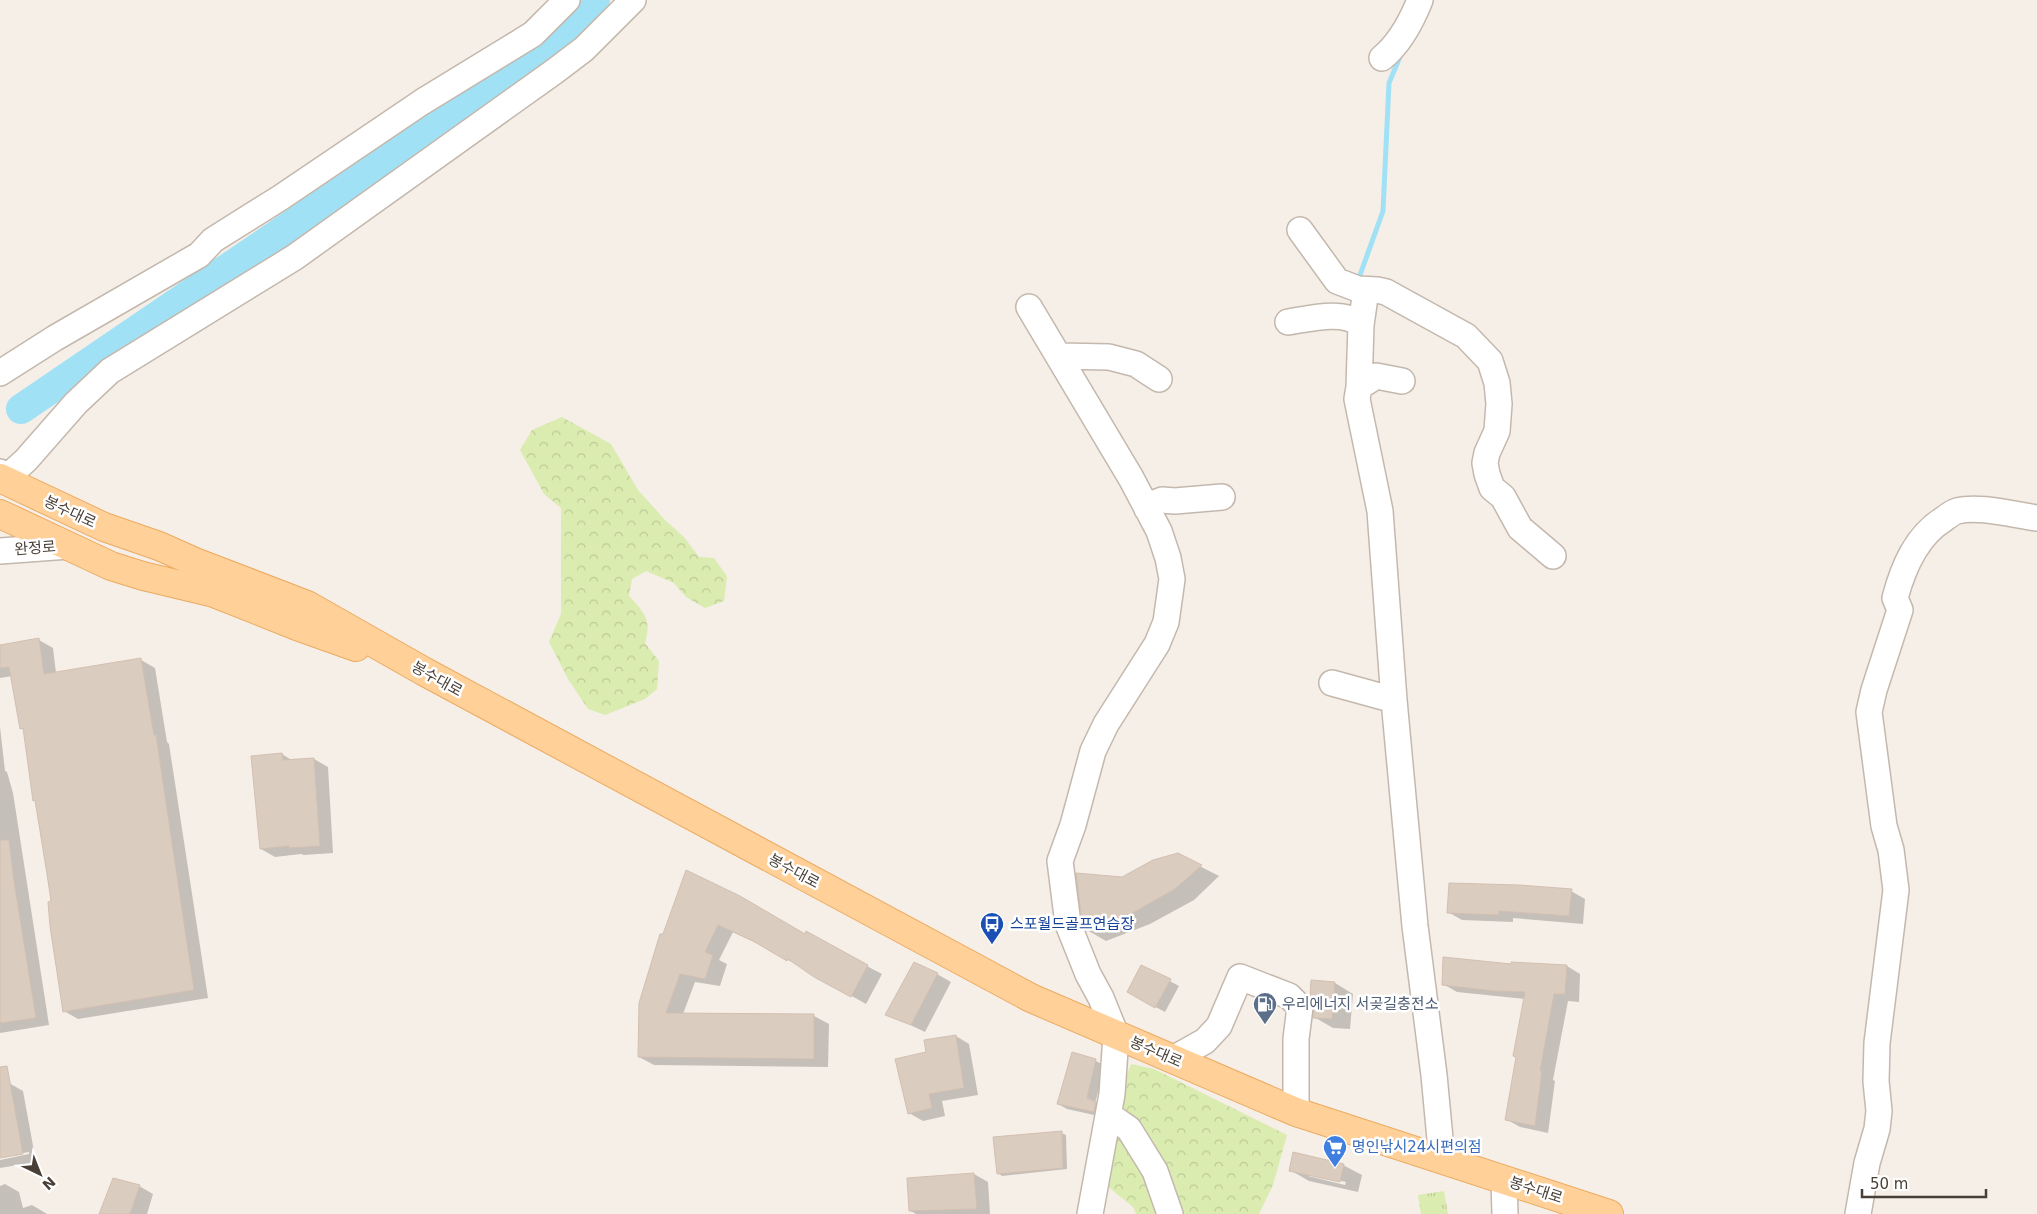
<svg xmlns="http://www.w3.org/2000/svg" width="2037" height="1214" font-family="'DejaVu Sans','Noto Sans KR',sans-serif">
  <defs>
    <pattern id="grass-tufts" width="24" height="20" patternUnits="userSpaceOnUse" patternTransform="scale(1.25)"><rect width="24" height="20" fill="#daecaf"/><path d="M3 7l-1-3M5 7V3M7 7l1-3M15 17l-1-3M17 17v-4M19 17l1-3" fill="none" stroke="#bdcb97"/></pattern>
    <pattern id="forest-crowns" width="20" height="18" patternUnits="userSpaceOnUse" patternTransform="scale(1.25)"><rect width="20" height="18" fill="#daecaf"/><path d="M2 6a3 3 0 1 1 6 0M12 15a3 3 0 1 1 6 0" fill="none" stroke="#bdcb97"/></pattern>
  </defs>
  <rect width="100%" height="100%" fill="#f5efe8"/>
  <path fill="url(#grass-tufts)" d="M1444,1191L1448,1214H1421L1418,1195Z"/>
  <path fill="url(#forest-crowns)" d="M562,417L611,444L638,490L666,521L684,537L699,557L714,558L727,576L724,601L705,608L686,597L674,583L646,571L632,579L629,596C644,612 652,620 645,643L659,661L657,689L645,699L605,715L588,709L568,679L549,642L561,614V508L544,494L520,450L532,430Z
    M1131,1064L1154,1069L1287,1135L1273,1185L1259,1214H1136L1133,1207L1102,1182L1119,1097Z"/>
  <path fill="#0003" fill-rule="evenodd" d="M39,640L53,648L56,673L141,660L155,668L167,742L169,744L208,998L78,1019L64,1011L52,902L37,802L34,800L24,730L21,728L12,676L0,678V646Z
    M0,727L5,771L7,772L13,793L49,1025L0,1033Z
    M282,754L293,761L314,759L328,767L333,853L304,855L301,854L275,857L261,849Z
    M1178,855L1219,876L1194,900L1150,924L1106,941L1087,930L1122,878Z
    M687,872L882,974L866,1004L767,948L733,932L719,960L727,964L720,986L695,982L683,1014L814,1016L829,1024L828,1067L654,1065L639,1057L663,936Z
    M1571,891L1585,899L1583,924L1513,918V922L1462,920L1448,912Z
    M1142,966L1179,986L1165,1012L1137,997Z
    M1512,966H1567L1580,974L1579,1002L1568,1001L1553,1080L1555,1081L1548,1133L1520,1127L1506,1119L1517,1057L1525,999L1457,992L1443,984Z
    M937,974L951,982L925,1032L887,1014Z
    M1335,983L1353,994L1350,1029L1333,1028L1314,1017Z
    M956,1036L969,1044L978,1095L942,1101L945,1116L923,1121L909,1113L927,1053Z
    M1073,1053L1096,1061L1105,1066L1095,1103L1104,1108L1103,1117L1067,1109L1058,1104Z
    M9,1083L23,1091L36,1162L0,1168V1160L29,1154V1152L0,1157V1085Z
    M1061,1133L1066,1135L1067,1169L1002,1176L998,1173Z
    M1343,1165L1362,1175L1358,1192L1309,1181L1290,1170ZM1308,1174L1346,1182L1345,1185L1308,1176Z
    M974,1174L988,1182L990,1214H916L911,1211Z
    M5,1184L19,1192L23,1208L32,1205L47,1214H0V1186Z
    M139,1186L153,1194L147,1214H101Z"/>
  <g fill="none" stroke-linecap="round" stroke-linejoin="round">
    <path stroke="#a1e1f5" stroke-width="5" d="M1360,275L1383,211L1389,83L1402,52"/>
    <path stroke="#a1e1f5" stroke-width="30" d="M21,409L547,51L595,0"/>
  </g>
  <path fill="#dbccc0" stroke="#d3bfb0" d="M39,638L44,674L141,658L154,735H156L194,990L63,1012L50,926L48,902L51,901L47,874L35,800L33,801L23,728L20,729L9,667L0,668V645Z
    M282,753L283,760L314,758L320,846L289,848V846L260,849L251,756Z
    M0,840H9L14,881L36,1018L0,1023Z
    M1178,853L1202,865L1175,889L1131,914L1086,931L1082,920L1076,873L1122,877L1153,860Z
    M686,870L740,896L805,934L806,931L868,965L851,997L814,977L788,959L787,961L753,941L718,925L705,952L713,955L705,979L680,974L666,1013L814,1014V1059L638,1057L639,1003L660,934H663Z
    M1449,883L1519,885L1572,889L1569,916L1499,911V915L1447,913Z
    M1443,957L1511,964V962L1567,965L1565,994H1554L1540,1071H1542L1535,1126L1505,1120L1516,1057L1513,1056L1525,992L1494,991L1442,985Z
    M914,962L938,973L911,1025L885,1015Z
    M1141,965L1171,979L1155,1008L1127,992Z
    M1311,980L1335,982L1332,1019L1313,1018L1314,1003L1310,996Z
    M956,1035L964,1088L929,1094L932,1108L908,1114L895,1059L926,1052L924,1040Z
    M1072,1052L1096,1059L1087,1098L1096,1102L1094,1112L1057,1104Z
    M7,1066L23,1154L0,1158V1067Z
    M1062,1131L1063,1168L997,1174L993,1137Z
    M1293,1152L1344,1164L1340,1182L1289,1171Z
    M974,1173L977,1209L909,1211L907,1178Z
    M113,1178L140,1185L130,1214H99Z"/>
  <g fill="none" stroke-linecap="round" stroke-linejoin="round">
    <g stroke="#c4b8ad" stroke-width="28">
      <path id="minor" d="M1382,58C1399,44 1412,20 1420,0
        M1300,230L1337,281L1358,289L1377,290L1386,292L1466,336L1490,361L1497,383L1499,404L1497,431L1487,453L1485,463L1487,474L1492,488L1503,497L1520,528L1553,556
        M1029,307L1131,478L1159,531L1168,558L1172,579L1166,622L1157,644L1106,724L1093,751L1073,825L1060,861L1068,924L1088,974L1101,998L1116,1035L1112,1094L1090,1214
        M1288,322C1308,319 1344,309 1361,325
        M1059,356L1109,357L1136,364L1159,379
        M0,373L55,338L199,255L213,240L280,198L422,102L533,34L567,0
        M1402,381L1376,376L1359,387L1357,399L1380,511L1394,700L1415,926L1434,1075L1442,1160
        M1359,387L1361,325L1366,290
        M0,472L4,480L26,460L76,403L110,371L295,257L555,71L584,49L633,0
        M1147,509L1152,504L1162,500L1175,501L1222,497
        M0,551L69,546
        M1332,683L1394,700
        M1173,1059L1205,1041L1219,1026L1240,977L1289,996L1300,1007L1296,1039V1112
        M1109,1115L1129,1129L1155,1171L1170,1214
        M1504,1180L1505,1214
        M1858,1214L1867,1163L1877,1129L1879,1111L1876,1081L1877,1043L1896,890L1891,850L1884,826L1869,712L1874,690L1900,610L1895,598C1903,568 1916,536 1944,519C1948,516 1953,512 1957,511C1979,505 2014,515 2037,518"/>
    </g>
    <g stroke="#ecaa60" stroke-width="30">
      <path id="major" d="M0,478L104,527L159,546L195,562L307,605L425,672L1031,998L1296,1112L1609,1214
        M0,514L111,566L143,576L214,593L297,626L356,647"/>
    </g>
    <use href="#minor" stroke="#fff" stroke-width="25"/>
    <use href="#major" stroke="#ffd098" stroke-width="28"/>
  </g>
  <defs>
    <g id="bus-pin" transform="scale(1.25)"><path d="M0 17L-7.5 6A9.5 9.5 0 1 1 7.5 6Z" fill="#1a4fb4" stroke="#fff"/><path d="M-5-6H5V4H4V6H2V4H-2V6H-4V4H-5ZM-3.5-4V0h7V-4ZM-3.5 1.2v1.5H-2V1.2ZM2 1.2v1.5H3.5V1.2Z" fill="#fff"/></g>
    <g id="fuel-pin" transform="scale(1.25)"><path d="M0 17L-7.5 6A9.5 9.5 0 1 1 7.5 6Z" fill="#5c6f8a" stroke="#fff"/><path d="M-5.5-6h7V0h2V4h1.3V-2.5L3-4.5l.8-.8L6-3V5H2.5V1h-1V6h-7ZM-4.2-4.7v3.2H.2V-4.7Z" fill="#fff"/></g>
    <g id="supermarket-pin" transform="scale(1.25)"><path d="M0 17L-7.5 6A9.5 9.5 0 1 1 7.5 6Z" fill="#3f7fe0" stroke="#fff"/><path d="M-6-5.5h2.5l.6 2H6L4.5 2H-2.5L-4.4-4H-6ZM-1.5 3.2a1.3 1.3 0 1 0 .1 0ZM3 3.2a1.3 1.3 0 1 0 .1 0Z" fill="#fff"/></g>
  </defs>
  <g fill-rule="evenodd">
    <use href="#bus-pin" x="992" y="924"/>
    <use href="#fuel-pin" x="1265" y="1004"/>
    <use href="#supermarket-pin" x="1335" y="1147"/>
  </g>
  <g text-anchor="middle" stroke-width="5" stroke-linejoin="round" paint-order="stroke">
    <g font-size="15" fill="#493f36" stroke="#fff">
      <text transform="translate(70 512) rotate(25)" y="5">봉수대로</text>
      <text transform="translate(35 548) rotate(-4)" y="5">완정로</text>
      <text transform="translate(437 679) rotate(29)" y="5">봉수대로</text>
      <text transform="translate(794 871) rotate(28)" y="5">봉수대로</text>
      <text transform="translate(1156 1052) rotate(23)" y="5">봉수대로</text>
      <text transform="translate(1536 1190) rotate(18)" y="5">봉수대로</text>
    </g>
    <g font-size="15" fill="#164399" stroke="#fff" text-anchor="start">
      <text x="1010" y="929">스포월드골프연습장</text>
    </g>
    <g font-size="15" fill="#4e5e75" stroke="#fff" text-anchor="start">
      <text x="1282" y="1009">우리에너지 서곶길충전소</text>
    </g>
    <g font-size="15" fill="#366cbe" stroke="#fff" text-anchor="start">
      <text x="1352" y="1152">명인낚시24시편의점</text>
    </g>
  </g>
  <g transform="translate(40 1174) rotate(137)" stroke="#ffffff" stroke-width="4" paint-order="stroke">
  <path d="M0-4L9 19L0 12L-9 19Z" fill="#493f36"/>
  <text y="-8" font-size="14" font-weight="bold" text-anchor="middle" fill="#493f36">N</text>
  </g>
  <path d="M1862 1189v8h124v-8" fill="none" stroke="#493f36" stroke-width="2.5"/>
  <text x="1870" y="1189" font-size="15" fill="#493f36" stroke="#ffffff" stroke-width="4" paint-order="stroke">50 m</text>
</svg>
